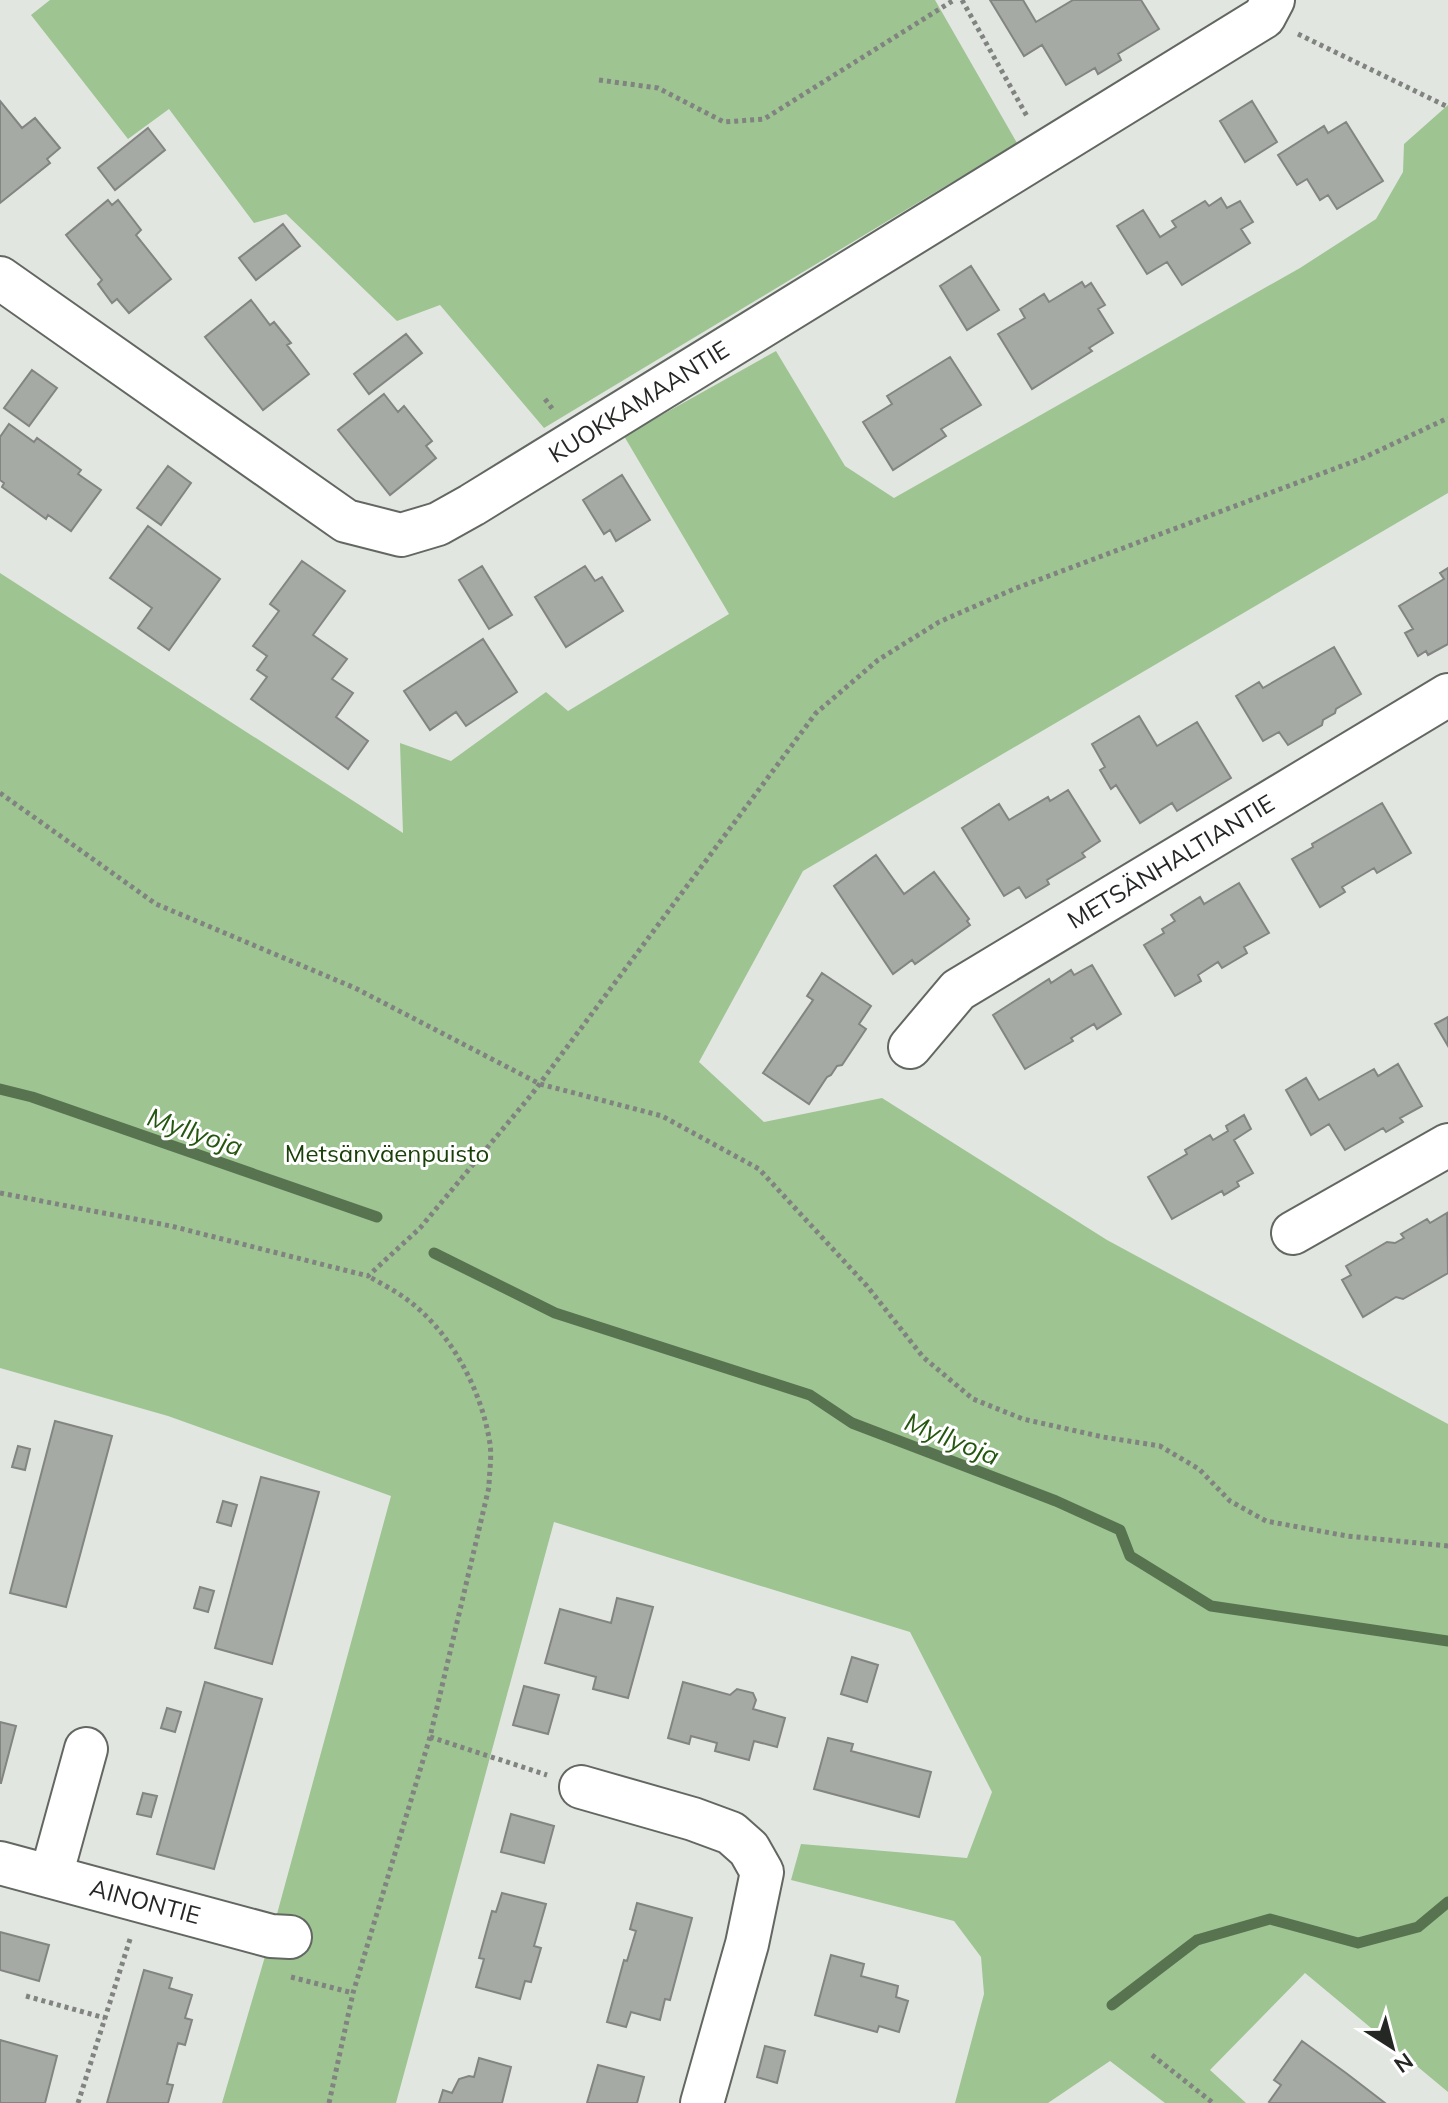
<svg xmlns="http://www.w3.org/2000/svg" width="1448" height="2103" font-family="Mulish,sans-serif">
  <rect width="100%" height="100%" fill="#e2e6e1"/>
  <path fill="#9ec492" d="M50,0H935L1017,143L544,428L440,305L397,321L286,214L254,223L169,109L128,139L31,15Z
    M1448,105V493L803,871L699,1062L764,1122L882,1098L1107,1240L1448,1424V2092L1305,1973L1210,2070L1246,2103H1165L1110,2061L1048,2103H955L984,1994L981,1957L954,1921L791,1880L801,1844L967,1858L992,1792L910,1632L554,1522L396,2103H222L271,1936L391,1496L168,1416L0,1368V573L403,833L400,743L451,761L546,692L568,711L729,614L624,436L776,351L845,466L894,498L1300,268L1376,219L1403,172L1404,144Z"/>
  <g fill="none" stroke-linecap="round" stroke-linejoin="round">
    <path stroke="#587350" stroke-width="11" d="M0,1089L32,1097L377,1217
      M434,1253L555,1313L810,1395L852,1423L1056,1501L1120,1530L1130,1556L1211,1606L1448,1641
      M1112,2005L1197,1940L1270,1919L1358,1943L1418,1927L1448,1902"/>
  </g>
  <path fill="#a6aaa5" stroke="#828581" stroke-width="2" d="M990,0H1023L1036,22L1073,0H1141L1159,29L1118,54L1121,60L1098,74L1095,68L1066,85L1042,45L1024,56Z
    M0,101L22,128L35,118L60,148L47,159L50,163L0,203Z
    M1252,101L1277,142L1245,162L1220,121Z
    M1346,122L1383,181L1337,209L1328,195L1320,200L1307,179L1297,185L1278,155L1324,126L1328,133Z
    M148,128L165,150L115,190L98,168Z
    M1221,198L1227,208L1240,201L1253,222L1241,229L1250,243L1182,285L1167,262L1147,274L1117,226L1143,210L1160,237L1176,227L1172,221L1205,201L1209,206Z
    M108,200L112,205L118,200L141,230L136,235L171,279L129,313L117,299L112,303L98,284L102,280L66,235Z
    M283,224L300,246L256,280L239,258Z
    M971,266L999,310L967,330L940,286Z
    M1082,282L1085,287L1091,283L1105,305L1098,309L1113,333L1089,348L1092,351L1032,389L998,334L1025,318L1020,309L1044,294L1049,302Z
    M251,300L270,325L274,322L291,343L287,345L309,374L263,410L205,337Z
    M406,334L422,353L369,394L354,374Z
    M950,357L981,405L941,429L946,436L893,470L863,422L892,404L887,396Z
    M32,370L57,388L29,426L4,408Z
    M384,394L398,412L404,406L432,441L426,446L436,458L390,495L338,430Z
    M9,424L34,442L37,438L81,470L78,474L101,490L71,531L48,515L46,519L2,487L4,483L0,480V437Z
    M168,466L191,483L161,525L137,508Z
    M622,475L650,520L616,541L610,530L604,534L583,500Z
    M148,526L220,579L169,650L138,628L152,608L110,578Z
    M302,561L345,591L313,635L347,659L332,679L353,693L336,717L368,741L348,769L251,699L267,677L257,670L267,656L253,646L279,611L270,604Z
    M482,566L512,615L489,629L459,580Z
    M585,566L595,581L602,577L623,611L566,647L535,597Z
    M1448,568V644L1428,655L1426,651L1418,656L1405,633L1413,629L1399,606L1444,579L1440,573Z
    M483,639L517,692L466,726L456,712L430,730L404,691Z
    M1334,647L1361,694L1336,709L1335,713L1323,720L1322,725L1288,745L1279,732L1263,741L1236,696L1259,682L1263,688Z
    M1139,716L1157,746L1197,722L1231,778L1177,811L1172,803L1140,823L1116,785L1111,789L1100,770L1105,767L1092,744Z
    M1068,790L1100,841L1082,853L1085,857L1047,880L1049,884L1026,898L1019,887L1004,896L962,828L999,804L1009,820L1048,797L1050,801Z
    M1382,803L1411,853L1377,873L1374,868L1342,887L1345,892L1320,907L1292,859L1313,847L1312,844Z
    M876,855L904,894L934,872L969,919L967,921L970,925L915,964L912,960L893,974L834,886Z
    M1239,883L1269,933L1244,947L1247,953L1222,968L1218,962L1198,975L1201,981L1175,996L1144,945L1164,933L1162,929L1175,921L1171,915L1200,897L1204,904Z
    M1092,965L1121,1014L1097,1029L1094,1024L1071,1038L1073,1041L1025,1069L993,1015L1049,979L1051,983L1071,970L1074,975Z
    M822,973L871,1006L859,1024L866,1029L842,1065L837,1066L831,1075L827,1077L809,1104L763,1073L813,1000L807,996Z
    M1448,1017V1046L1435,1024Z
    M1398,1064L1422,1106L1400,1118L1403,1122L1386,1132L1383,1128L1345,1150L1329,1124L1311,1135L1286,1090L1306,1078L1319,1100L1374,1069L1378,1076Z
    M1244,1115L1251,1129L1234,1140L1253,1173L1237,1182L1239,1186L1224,1195L1222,1191L1172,1219L1148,1177L1187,1154L1185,1150L1210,1135L1213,1140L1228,1131L1226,1126Z
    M1447,1213L1448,1273L1403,1299L1396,1297L1363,1317L1342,1280L1351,1275L1346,1266L1387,1242L1395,1243L1404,1238L1401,1234L1427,1219L1430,1223Z
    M55,1421L112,1436L66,1607L10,1593Z
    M18,1446L30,1449L25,1470L12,1467Z
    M261,1477L319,1492L272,1664L215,1648Z
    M223,1501L237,1505L231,1526L217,1522Z
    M200,1587L214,1591L208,1612L194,1608Z
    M617,1598L653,1607L628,1698L593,1689L596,1677L545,1663L560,1609L611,1623Z
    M852,1657L878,1665L867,1702L841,1694Z
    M205,1682L262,1699L214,1869L157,1854Z
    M683,1682L730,1695L737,1689L753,1693L756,1700L753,1709L785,1718L777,1747L754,1741L749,1760L715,1751L717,1743L691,1736L689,1744L668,1738Z
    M524,1686L559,1695L548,1734L513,1725Z
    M167,1708L181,1712L175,1732L161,1728Z
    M0,1722L16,1726L1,1783H0Z
    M828,1738L853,1744L851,1751L931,1772L919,1817L814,1789Z
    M143,1793L157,1796L151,1817L137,1814Z
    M511,1814L554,1826L544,1863L501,1852Z
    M502,1893L546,1904L534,1946L541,1948L531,1982L525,1981L520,1999L476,1987L484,1959L479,1958L492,1911L496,1912Z
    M637,1903L692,1918L670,2000L665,1999L660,2020L631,2012L626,2027L607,2022L624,1960L627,1961L636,1931L630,1929Z
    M0,1932L49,1945L39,1981L0,1970Z
    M831,1955L864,1964L861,1976L898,1986L896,1997L908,2001L899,2032L879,2026L877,2032L815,2015Z
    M144,1970L172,1978L169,1988L192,1995L185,2018L192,2020L185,2045L178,2043L167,2084L173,2085L168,2103H107Z
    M0,2040L57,2056L45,2103H0Z
    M1302,2041L1346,2073L1385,2103H1271L1269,2102L1281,2085L1274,2080Z
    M765,2046L785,2051L777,2083L757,2077Z
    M479,2058L511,2067L502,2103H439L443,2090L452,2093L459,2079L469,2076L474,2077Z
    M598,2065L644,2077L637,2103H587Z"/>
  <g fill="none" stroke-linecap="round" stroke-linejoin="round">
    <g stroke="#636762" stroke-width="46">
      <path id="minor" d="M0,278L346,521L401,535L438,524L472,505L1264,17L1273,0
        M910,1047L958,990L1448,695
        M1293,1233L1448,1145
        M581,1787L693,1819L731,1833L749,1849L762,1872L747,1944L702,2103
        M0,1863L271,1936L290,1937
        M51,1876L86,1749"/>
    </g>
    <path stroke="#808380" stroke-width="5" stroke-dasharray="4 4" stroke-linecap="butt" d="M962,0L1028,118
      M1298,34L1448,107
      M599,80L658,88L724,122L764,119L954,0
      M545,399L554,411
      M0,793L156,904L355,988L540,1084L662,1116L759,1169L867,1286L923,1357L973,1399L1023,1419L1103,1437L1160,1446L1199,1469L1230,1501L1266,1521L1347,1536L1448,1546
      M0,1193L171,1226L368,1276L420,1228L532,1094L816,713L878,660L939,622L1014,589L1363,458L1448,418
      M430,1737L547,1775
      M291,1977L353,1993
      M26,1996L105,2018
      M1152,2055L1213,2103
      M78,2103L131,1936
      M329,2103L353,1993L430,1737L489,1487C489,1474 492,1458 490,1444C482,1390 450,1330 405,1298C394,1290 380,1283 368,1276"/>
    <use href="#minor" stroke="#fff" stroke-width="42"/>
  </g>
  <g text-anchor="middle" stroke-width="6" stroke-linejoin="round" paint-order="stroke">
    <g font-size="24" fill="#252725" stroke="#fff">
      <text transform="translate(639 402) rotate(-32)" y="8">KUOKKAMAANTIE</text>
      <text transform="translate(1171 862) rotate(-31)" y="8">METSÄNHALTIANTIE</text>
      <text transform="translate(145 1902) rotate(15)" y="8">AINONTIE</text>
    </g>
    <g font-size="24" fill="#1a400a" stroke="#fff">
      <text x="387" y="1162">Metsänväenpuisto</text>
    </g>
    <g font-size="26" font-style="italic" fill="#25570f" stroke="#fff">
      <text transform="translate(195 1132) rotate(19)" y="9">Myllyoja</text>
      <text transform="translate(952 1439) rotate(22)" y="9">Myllyoja</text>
    </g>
  </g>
  <g transform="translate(1392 2047) rotate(144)" stroke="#ffffff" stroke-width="6" paint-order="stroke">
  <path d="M0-6L14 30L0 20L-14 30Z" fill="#252725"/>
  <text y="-12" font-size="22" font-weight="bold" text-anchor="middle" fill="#252725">N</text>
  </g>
</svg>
